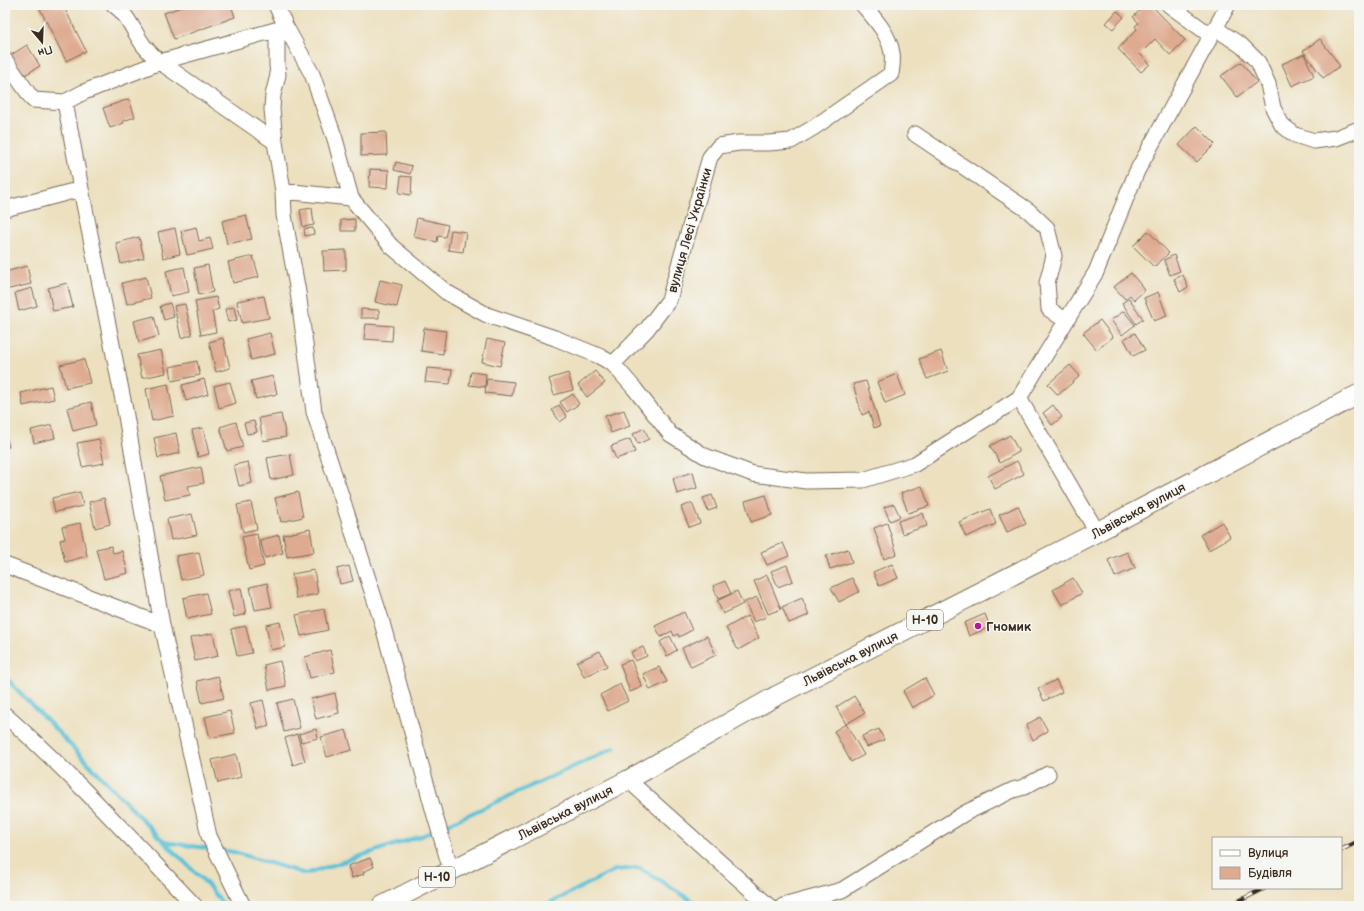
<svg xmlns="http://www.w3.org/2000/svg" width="1364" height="911" font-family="'Balsamiq Sans',sans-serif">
  <rect width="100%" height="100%" fill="#f6f6f2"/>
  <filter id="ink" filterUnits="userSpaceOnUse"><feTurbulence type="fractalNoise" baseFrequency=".025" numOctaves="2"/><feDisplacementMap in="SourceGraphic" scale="8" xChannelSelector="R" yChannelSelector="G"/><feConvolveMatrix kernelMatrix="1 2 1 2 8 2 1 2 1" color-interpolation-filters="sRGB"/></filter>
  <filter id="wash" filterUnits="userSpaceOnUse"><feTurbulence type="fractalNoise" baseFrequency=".012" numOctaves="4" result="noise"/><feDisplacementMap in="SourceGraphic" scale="16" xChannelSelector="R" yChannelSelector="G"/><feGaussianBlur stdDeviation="0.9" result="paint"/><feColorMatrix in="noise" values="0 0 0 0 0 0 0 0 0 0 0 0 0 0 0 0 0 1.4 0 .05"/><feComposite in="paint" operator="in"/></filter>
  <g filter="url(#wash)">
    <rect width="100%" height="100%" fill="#ece0bf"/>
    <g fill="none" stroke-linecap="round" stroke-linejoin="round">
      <path stroke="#5bc1d8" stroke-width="4" d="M5,677L164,842L212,849
        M164,842L206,883L225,906
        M220,850L234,852L306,874L424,835L614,748
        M544,906L615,870L640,868L700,906"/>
    </g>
    <g id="blocks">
      <path fill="#deaa90" d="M38,5H63L86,51L66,61Z
        M187,5H211L212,8L219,5H231L235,17L174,39L164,13Z
        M1146,5H1151L1185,40L1170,55L1155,39L1140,54L1150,64L1141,72L1118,49L1137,29L1135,26L1139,23L1133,17Z
        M1117,11L1124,17L1113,29L1106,23Z
        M1320,39L1340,66L1323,78L1303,51Z
        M27,45L40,66L23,76L11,55Z
        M1304,54L1314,76L1292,86L1282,64Z
        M1241,62L1257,82L1237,97L1221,76Z
        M129,99L135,117L123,121L124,123L110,128L103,108Z
        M1197,126L1215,144L1197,162L1179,145Z
        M386,132L387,155L361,156V133Z
        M396,162L412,166L410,174L394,170Z
        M370,169L389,170L388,188L369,187Z
        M401,176L412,177L411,195L399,193Z
        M312,208L314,225L303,227L300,210Z
        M246,215L252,239L227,244L222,221Z
        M417,218L448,225L445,237L438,236L437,242L413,237Z
        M355,219V231H341V220Z
        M196,227L199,241L210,238L213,249L187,255L181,231Z
        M175,228L180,254L163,258L158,232Z
        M313,228L314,234L305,236L304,229Z
        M451,230L466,232L463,252L448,250Z
        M1148,231L1169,253L1154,267L1133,246Z
        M139,237L144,258L121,264L116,243Z
        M346,250V270L324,271L323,251Z
        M1174,255L1180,271L1170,275L1164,260Z
        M253,256L259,277L233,283L228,262Z
        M208,265L213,292L199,295L194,268Z
        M27,266L31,284L5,290V272Z
        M184,267L189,292L171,296L166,271Z
        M1131,273L1145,290L1134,300L1130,295L1125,299L1114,287Z
        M1183,275L1188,287L1180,292L1174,279Z
        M146,277L151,298L127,304L122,283Z
        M380,280L402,285L397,307L375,302Z
        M67,283L73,307L53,311L48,288Z
        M32,288L37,306L19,311L15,293Z
        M1158,292L1167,316L1154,321L1144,298Z
        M264,296L269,318L242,323L237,301Z
        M216,297L219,309L212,311L216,332L201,335L195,301Z
        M1129,298L1143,319L1136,324L1122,303Z
        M170,303L174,317L164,320L160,306Z
        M185,304L192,335L181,338L174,306Z
        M234,307L237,320L228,322L225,309Z
        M361,309L379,310V318H361Z
        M1124,311L1135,325L1122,335L1111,320Z
        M154,316L159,336L139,342L134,321Z
        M1100,320L1113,337L1097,350L1083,333Z
        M366,324L393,326L392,341L364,339Z
        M424,328L446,331L443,354L421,351Z
        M270,333L275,354L251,360L246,339Z
        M1135,333L1145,350L1133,356L1124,339Z
        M223,338L230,368L216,372L209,342Z
        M487,339L505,343L500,366L482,362Z
        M161,350L166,373L142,378L137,355Z
        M941,351L948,371L927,379L919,359Z
        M84,359L90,383L66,388L60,365Z
        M197,361L200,375L172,381L170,367Z
        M1070,365L1080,376L1058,395L1048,384Z
        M427,368L452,370L450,384L425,382Z
        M595,371L605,383L587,397L578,385Z
        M471,372L486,374L485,387L469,385Z
        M568,373L573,390L554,395L549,379Z
        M897,374L905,395L885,403L877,382Z
        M273,376L277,394L256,399L251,381Z
        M204,379L208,394L186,401L182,385Z
        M487,379L514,382L512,396L485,393Z
        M866,381L880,426L874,428L869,412L862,415L853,384Z
        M230,382L236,403L219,408L214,386Z
        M168,384L174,416L152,421L146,389Z
        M51,386L54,399L23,406L21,393Z
        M573,394L579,404L567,412L560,402Z
        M91,402L96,425L73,431L67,408Z
        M559,405L567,417L560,422L552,410Z
        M1053,405L1062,417L1052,425L1043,413Z
        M624,410L630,426L611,433L605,416Z
        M281,414L286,437L263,441L259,418Z
        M254,421L257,432L247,434L244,423Z
        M236,422L243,447L227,451L220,427Z
        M52,425L55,438L34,443L31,430Z
        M203,428L209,454L198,457L192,430Z
        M644,428L649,439L638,444L633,434Z
        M5,431L9,447L5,448Z
        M176,433L180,453L158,458L154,438Z
        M1010,435L1019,452L1000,463L990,446Z
        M99,439L104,463L82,467L77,443Z
        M630,439L635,452L616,459L611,446Z
        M290,454L294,475L271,480L267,458Z
        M1017,461L1024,474L995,489L988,476Z
        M248,462L252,483L239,486L234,465Z
        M201,467L204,483L188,486L190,495L165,500L160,476Z
        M693,472L697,488L677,494L673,478Z
        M922,486L929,506L908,513L901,493Z
        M80,492L83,506L55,512L52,498Z
        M298,492L303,517L281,522L275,498Z
        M712,495L717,508L708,511L703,498Z
        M766,495L772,515L751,522L745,501Z
        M104,498L110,524L95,528L89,502Z
        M251,502L257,529L243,532L237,505Z
        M692,503L700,523L689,527L681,507Z
        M894,504L900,517L890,521L884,507Z
        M1018,506L1026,524L1007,532L999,515Z
        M990,509L996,524L966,537L959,522Z
        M923,513L927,526L902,534L898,521Z
        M192,514L197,535L171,540L167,519Z
        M1222,522L1230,537L1209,550L1200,535Z
        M80,523L87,556L65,562L60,540L65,539L62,527Z
        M887,523L897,554L884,559L874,528Z
        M310,529L314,552L287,557L283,535Z
        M257,534L264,566L249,570L242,537Z
        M279,535L283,553L265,558L260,540Z
        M783,543L789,556L767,565L761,552Z
        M111,546L113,553L122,551L128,573L104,579L96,549Z
        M848,549L852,562L830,569L826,556Z
        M199,552L204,575L181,580L176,556Z
        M1127,552L1135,568L1115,577L1108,560Z
        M892,564L898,578L879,586L873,572Z
        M787,565L793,581L778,587L771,571Z
        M349,566L353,581L340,584L337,569Z
        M314,570L318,594L296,598L292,574Z
        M767,575L781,609L768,614L754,581Z
        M852,578L859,592L839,602L831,588Z
        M1073,578L1082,593L1062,605L1053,590Z
        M725,581L731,594L718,599L713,586Z
        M267,583L272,607L255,610L250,587Z
        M241,588L246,614L234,617L228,591Z
        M737,591L743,604L723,614L717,601Z
        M206,593L211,614L187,619L183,598Z
        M757,597L766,617L754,622L745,602Z
        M802,598L809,615L789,623L782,607Z
        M324,609L328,630L301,636L296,615Z
        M684,612L692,630L679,637L678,634L674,636L672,631L661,637L655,626Z
        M985,614L990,627L969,636L964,623Z
        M747,616L759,638L738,650L726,628Z
        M280,622L285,647L271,650L266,625Z
        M246,626L252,653L237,656L231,629Z
        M213,633L218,656L195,661L190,638Z
        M670,636L677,650L667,656L660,642Z
        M707,636L716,655L691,667L682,648Z
        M643,647L647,656L635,661L631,652Z
        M330,650L335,672L310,678L305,657Z
        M600,651L607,666L584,677L577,662Z
        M631,660L642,687L630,692L620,664Z
        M280,661L286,686L269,690L264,665Z
        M659,667L667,682L650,690L643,674Z
        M218,676L224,698L202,703L197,681Z
        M925,678L934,695L912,708L903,691Z
        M1056,680L1062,692L1044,701L1038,689Z
        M620,684L628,701L608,711L600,695Z
        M335,693L339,713L316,719L311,699Z
        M854,696L865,713L846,724L864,755L851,762L834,731L846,724L836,707Z
        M293,699L300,728L284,732L277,703Z
        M263,700L269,726L258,729L251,703Z
        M230,711L235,733L210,738L205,717Z
        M1040,717L1048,731L1033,740L1026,725Z
        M316,729L318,738L301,742L299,734Z
        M879,729L884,740L867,747L862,736Z
        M346,730L352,750L327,757L321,737Z
        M297,734L305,761L293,765L285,738Z
        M236,754L241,777L218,783L212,760Z
        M370,858L374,867L363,872L364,874L352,878L348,866Z"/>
    </g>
  </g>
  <g filter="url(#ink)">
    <use href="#blocks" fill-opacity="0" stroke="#796a56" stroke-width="1"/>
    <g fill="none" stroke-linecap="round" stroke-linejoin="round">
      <g stroke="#796a56" stroke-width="17">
        <path id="minor" d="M114,5C128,14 134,33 144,46C149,52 154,57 160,62L275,142L283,191
          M276,5L286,27L312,74L335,139L351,198L391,246L446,292L487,315L555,338L599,356L613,364L634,388L670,434L705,456L753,474L806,481L863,480L915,464L1019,398
          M1169,5L1210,35
          M1215,28L1242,46L1258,62L1268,84L1273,108L1282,125L1295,135L1314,141L1336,138L1359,129
          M5,60L33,100L65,102L81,189
          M65,102L84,92L160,62L286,27
          M915,134L1029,211L1047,228L1054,256L1047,283L1049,309L1066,321
          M275,142L272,109L273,95L278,75L277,65V30
          M351,198L283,191L284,215L298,292L314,412L381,619L435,816L451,870
          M5,209L81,189L125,410L162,625L209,836L243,906
          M613,364L647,329L669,300L710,157L719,146L739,143H769L791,141L813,128L891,74C892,68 893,59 892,53C889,34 875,19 863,5
          M1097,532L1019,398L1096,272L1137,171L1228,5
          M5,565L162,625
          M5,715C72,774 133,841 195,906
          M628,780L769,906
          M783,906L842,890L965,813L1013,790L1024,787L1048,774"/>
      </g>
      <g stroke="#796a56" stroke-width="21">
        <path id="major" d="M382,906L628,780L776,696L1097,532L1359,394"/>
      </g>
      <use href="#minor" stroke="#fff" stroke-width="15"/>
      <use href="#major" stroke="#fff" stroke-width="19"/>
      <g stroke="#3b2a1e" stroke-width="4.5">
        <path id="rail" d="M1341,850L1359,841
          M1229,906L1265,888"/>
      </g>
      <use href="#rail" stroke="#f6f6f2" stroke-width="3" stroke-dasharray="9" stroke-linecap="butt"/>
    </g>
  </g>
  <circle fill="#b5179e" stroke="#f6f6f2" stroke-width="1.5" cx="978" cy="626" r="4"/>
  <g text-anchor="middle" stroke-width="3" stroke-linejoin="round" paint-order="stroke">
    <g fill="#f6f6f2" stroke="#73675e" stroke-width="1">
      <rect x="907" y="610" width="36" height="20" rx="3"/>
      <rect x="419" y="867" width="36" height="20" rx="3"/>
    </g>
    <g font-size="12" font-weight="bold" fill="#3b2a1e">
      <text x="925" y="624">Н-10</text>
      <text x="437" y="881">Н-10</text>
    </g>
    <g font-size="13" fill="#3b2a1e" stroke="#f6f6f2">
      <text transform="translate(689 230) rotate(-74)" y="5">вулиця Лесі Українки</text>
      <text transform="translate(1138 510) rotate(-28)" y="5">Львівська вулиця</text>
      <text transform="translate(850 658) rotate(-27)" y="5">Львівська вулиця</text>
      <text transform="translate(565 812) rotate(-27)" y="5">Львівська вулиця</text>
    </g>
    <g font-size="13" font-weight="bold" fill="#3b2a1e" stroke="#f6f6f2" text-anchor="start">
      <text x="986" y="631">Гномик</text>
    </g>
  </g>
  <rect width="1364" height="911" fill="none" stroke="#f6f6f2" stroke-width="20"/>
  <rect x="1212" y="837" width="130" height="52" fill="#f6f6f2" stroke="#aba49d"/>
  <rect x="1220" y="850" width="20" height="6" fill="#ffffff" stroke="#aba49d"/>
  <text x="1248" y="857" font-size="12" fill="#3b2a1e">Вулиця</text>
  <rect x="1220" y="867" width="20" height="12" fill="#deaa90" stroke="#aba49d"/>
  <text x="1248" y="877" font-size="12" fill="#3b2a1e">Будівля</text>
  <g transform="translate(42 42) rotate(161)" stroke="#f6f6f2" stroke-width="3" paint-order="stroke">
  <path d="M0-3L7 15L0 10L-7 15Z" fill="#3b2a1e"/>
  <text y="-6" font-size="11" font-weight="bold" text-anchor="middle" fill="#3b2a1e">Пн</text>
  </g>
</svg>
